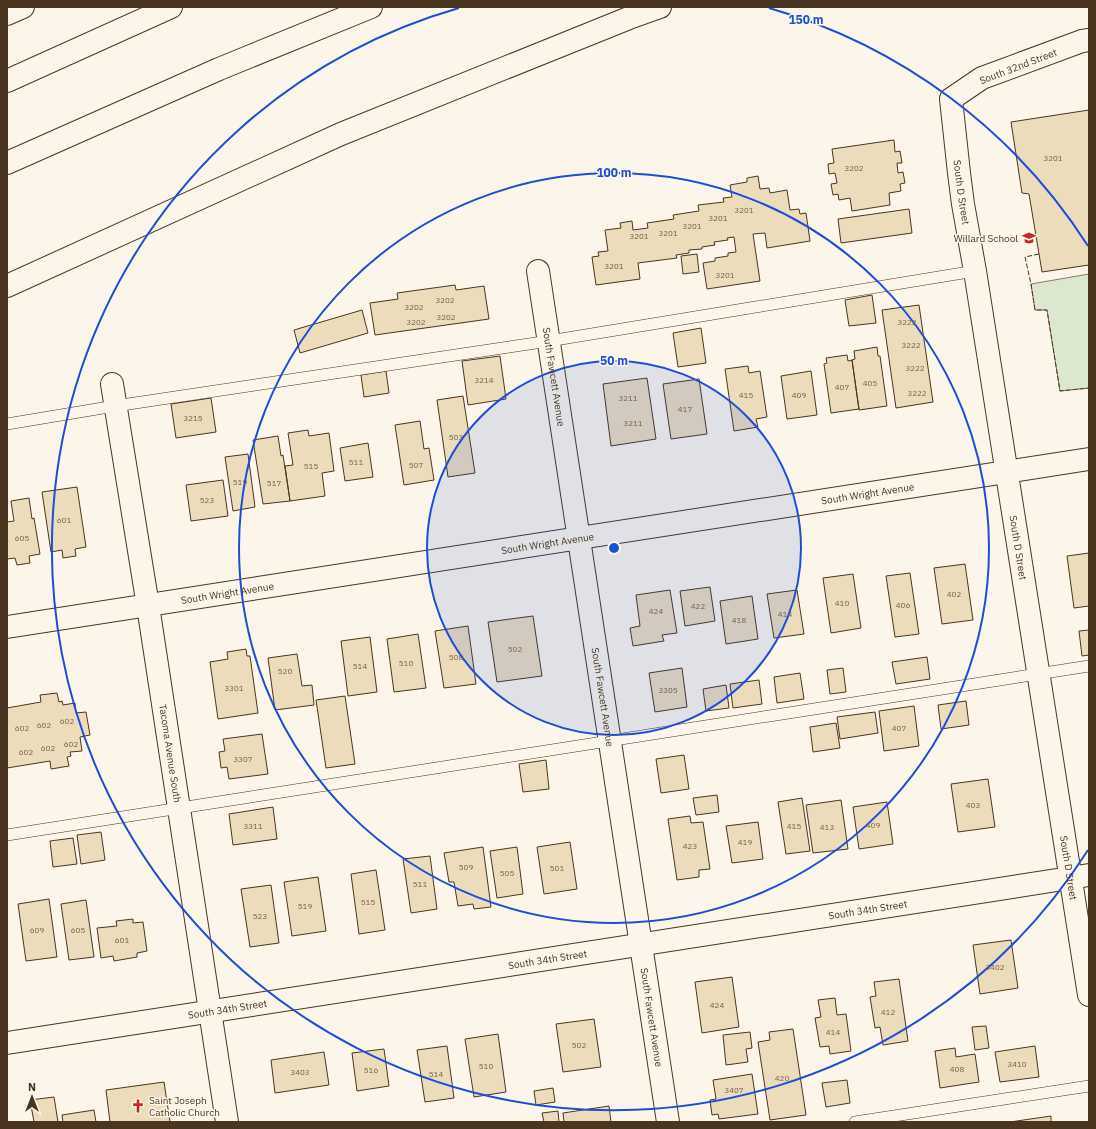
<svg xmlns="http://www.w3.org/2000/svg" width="1096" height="1129" font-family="'IBM Plex Sans',sans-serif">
  <rect width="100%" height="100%" fill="#fbf6e9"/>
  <path fill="#dce7d0" stroke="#887966" d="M1089,274V388L1060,391L1047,310H1035L1031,284Z"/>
  <path fill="#ecdcbc" stroke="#4a3520" d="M1089,110V265L1042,272L1029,194L1022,193L1011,122Z
    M894,140L895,152L900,151L902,163H897L898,173L903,172L905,183L900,184L901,191L889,193L890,205L852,211L850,198L839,200L838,194L833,195L831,184L837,183L835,173L829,174L828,164L834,163L832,149Z
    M758,176L760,189L769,188L770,193L787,190L790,210L799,209L800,214L806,213L810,241L767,248L765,233L753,234L760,281L707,289L703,263L715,261V258L728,256V253L736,252L734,237L727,238L728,240L714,242L715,245L702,247V249L689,250V253L676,255L677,258L638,263L640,279L596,285L592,257L599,256L598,252L608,251L605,230L621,228L620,223L632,221L633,230L648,228L647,223L674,219L673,215L699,211L698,205L724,202L723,198L732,197L730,185L747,182V178Z
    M909,209L912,233L841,243L838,219Z
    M697,254L699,272L683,274L681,256Z
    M455,285L456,290L484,286L489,319L375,335L370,303L398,299L397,293Z
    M872,295L876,323L849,326L845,300Z
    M919,305L933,402L896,408L882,310Z
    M362,310L368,333L300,353L294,330Z
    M701,328L706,363L678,367L673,333Z
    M877,347L878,356H880L887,406L859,410L852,360L855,359L854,351Z
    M847,355L848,361L852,360L859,409L831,413L824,364L827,363L826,358Z
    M500,356L506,399L468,405L462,361Z
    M748,366L749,373L760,371L767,417L756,419L758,427L734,431L725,369Z
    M386,371L389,393L364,397L361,375Z
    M811,371L817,415L787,419L781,376Z
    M647,378L656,439L611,446L603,384Z
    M699,379L707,434L671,439L663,384Z
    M463,396L475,473L448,477L437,400Z
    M211,398L216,432L176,438L171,404Z
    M420,421L424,449L429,448L434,480L404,485L395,425Z
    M308,430L309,436L329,433L334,471L322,473L325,496L290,501L285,466L293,465L288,433Z
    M278,436L281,456L283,455L290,501L263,504L253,440Z
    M368,443L373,477L345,481L340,448Z
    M248,454L255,507L233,511L225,457Z
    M223,480L228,516L191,521L186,485Z
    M77,487L86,547L75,549L76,556L63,558L62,550L51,552L42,492Z
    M29,498L32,519L34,518L40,554L29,556L30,563L17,565L15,558L7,559V522L14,521L11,501Z
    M1089,553V606L1074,608L1067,556Z
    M965,564L973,620L942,624L934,568Z
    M910,573L919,634L895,637L886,576Z
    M853,574L861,628L831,633L823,578Z
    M710,587L715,621L685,626L680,591Z
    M670,590L677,633L662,635L664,641L633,646L630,628L640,626L636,595Z
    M797,590L804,634L774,638L767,594Z
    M752,596L758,639L726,644L720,601Z
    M533,616L542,676L497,682L488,622Z
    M468,626L476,684L444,688L435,631Z
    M1089,630V655L1082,656L1079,631Z
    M418,634L426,688L394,692L387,639Z
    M370,637L377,692L348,696L341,641Z
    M246,649L247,656H250L258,713L218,719L210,662L228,659L227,652Z
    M297,654L302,686L312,685L314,705L275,710L268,658Z
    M927,657L930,679L896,684L892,662Z
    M682,668L687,707L655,712L649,673Z
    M843,668L846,692L830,694L827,670Z
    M800,673L804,699L777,703L774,677Z
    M759,680L762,704L733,708L730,684Z
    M726,685L729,708L706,711L703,689Z
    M57,693L59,702L62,701L63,705L75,703L76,713L86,712L90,735L80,737L82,751L70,752L71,756L67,757L69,766L51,769L50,761L7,768V708L41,702L40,695Z
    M345,696L355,764L326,768L316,700Z
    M966,701L969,725L941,729L938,705Z
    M914,706L919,746L884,751L879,711Z
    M875,712L878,733L840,739L837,717Z
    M836,723L840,748L813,752L810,727Z
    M262,734L268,774L229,779L227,767L221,768L219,752L225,751L223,739Z
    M684,755L689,789L661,793L656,759Z
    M546,760L549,789L523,792L519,764Z
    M988,779L995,827L958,832L951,784Z
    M717,795L719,812L696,815L693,798Z
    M802,798L810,851L786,854L778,802Z
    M841,800L848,849L813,853L806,805Z
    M887,802L893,844L859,849L853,807Z
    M273,807L277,839L233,845L229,814Z
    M690,816L691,823L703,822L710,869L699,870V877L677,880L668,819Z
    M758,822L763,859L732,863L726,826Z
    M101,832L105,860L81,864L77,835Z
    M73,838L77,864L53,867L50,841Z
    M570,842L577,889L544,894L537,847Z
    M483,847L491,907L474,909L473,904L458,906L454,882H449L444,853Z
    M517,847L523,894L497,898L490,851Z
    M430,856L437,909L411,913L403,859Z
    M376,870L385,930L359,934L351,874Z
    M318,877L326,931L292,936L284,882Z
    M271,885L279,943L250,947L241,889Z
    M49,899L57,957L26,961L18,904Z
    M86,900L94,957L69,960L61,904Z
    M133,919V923L143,922L147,951L137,953V957L114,961L113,956L101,958L97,928L117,926L116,921Z
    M1011,940L1018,988L980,994L973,945Z
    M732,977L739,1027L702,1033L695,982Z
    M899,979L908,1041L883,1045L880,1027L875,1028L870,997L876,996L874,982Z
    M835,998L837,1015L846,1014L851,1051L830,1054L829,1046L820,1047L815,1018L821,1017L818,1000Z
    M594,1019L601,1067L563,1072L556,1024Z
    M986,1026L989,1048L975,1050L972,1027Z
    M793,1029L806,1115L770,1120L758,1042L770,1040L769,1032Z
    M750,1032L752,1048L746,1049L748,1062L726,1065L723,1035Z
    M498,1034L506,1092L474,1097L465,1039Z
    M447,1046L454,1098L425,1102L417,1050Z
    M1035,1046L1039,1077L1000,1082L995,1052Z
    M955,1048L956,1057L975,1054L979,1082L940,1088L935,1051Z
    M384,1049L389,1086L357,1091L352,1053Z
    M324,1052L329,1085L275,1093L271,1060Z
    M752,1074L758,1114L719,1119L718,1114L712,1115L710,1100L716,1099L713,1080Z
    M847,1080L850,1103L826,1107L822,1083Z
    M164,1082L170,1122H110L106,1090Z
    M553,1088L555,1102L536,1105L534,1091Z
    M54,1097L58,1122H34L30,1100Z
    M609,1106L611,1122H564L563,1113Z
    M94,1110L96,1122H63L62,1115Z
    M558,1111L559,1122H544L542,1113Z
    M1051,1116V1122H1010Z"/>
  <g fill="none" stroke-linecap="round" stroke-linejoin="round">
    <g stroke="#4a3520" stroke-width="12">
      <path id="lane" d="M7,424L115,406L549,341L975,271
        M7,835L1089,666
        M855,1122L1089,1086"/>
    </g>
    <g stroke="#4a3520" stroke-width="24">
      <g id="street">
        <path id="s1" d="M1089,40L1082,41L982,78L951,99L959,173L963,204L975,271L1089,995"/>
        <path id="s2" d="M538,271L668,1122"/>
        <path id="s3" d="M112,384L148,606L227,1122"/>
        <path id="s4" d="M7,627L1089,459"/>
      </g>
    </g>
    <g stroke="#4a3520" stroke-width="24">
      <g id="secondary">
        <path id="s5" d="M7,1043L1089,875"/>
      </g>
    </g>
    <g stroke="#4a3520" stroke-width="24">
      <path id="highway" d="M7,14L23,7
        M7,81L171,7
        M7,163L219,69L371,7
        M7,286L341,134L629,18L660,7"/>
    </g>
    <use href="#lane" stroke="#fbf6e9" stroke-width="11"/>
    <use href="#street" stroke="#fbf6e9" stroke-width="22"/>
    <use href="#secondary" stroke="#fbf6e9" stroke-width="22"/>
    <use href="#highway" stroke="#fbf6e9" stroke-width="22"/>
    <path stroke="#4a3520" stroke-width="1" stroke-dasharray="5 2" stroke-linecap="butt" d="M1039,254L1025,257L1031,284L1035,310H1047L1060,391L1089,388"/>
  </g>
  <circle cx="614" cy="548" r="187" fill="#1d4ed8" fill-opacity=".12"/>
  <g fill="none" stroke="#1d4ed8" stroke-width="2">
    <circle cx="614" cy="548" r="187"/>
    <circle cx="614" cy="548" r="375"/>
    <path d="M1088 850A562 562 0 1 1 459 8M769 8A562 562 0 0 1 1088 246"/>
  </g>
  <defs>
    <g id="school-bare" transform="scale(1.08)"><path d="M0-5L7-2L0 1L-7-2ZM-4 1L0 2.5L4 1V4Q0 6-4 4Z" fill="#c62828" stroke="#fbf6e9" stroke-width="2.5" paint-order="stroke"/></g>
    <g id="church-bare" transform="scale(1.08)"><path d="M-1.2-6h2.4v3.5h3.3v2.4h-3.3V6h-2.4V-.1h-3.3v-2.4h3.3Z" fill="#c62828" stroke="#fbf6e9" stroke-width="2.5" paint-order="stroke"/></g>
  </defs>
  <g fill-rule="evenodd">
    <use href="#school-bare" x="1029" y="238"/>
    <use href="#church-bare" x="138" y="1106"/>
  </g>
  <g text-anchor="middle" stroke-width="3" stroke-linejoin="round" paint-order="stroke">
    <g font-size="8" fill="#725f47">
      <text x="1053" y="161">3201</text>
      <text x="854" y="171">3202</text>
      <text x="744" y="213">3201</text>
      <text x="718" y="221">3201</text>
      <text x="692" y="229">3201</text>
      <text x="668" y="236">3201</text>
      <text x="639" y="239">3201</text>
      <text x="614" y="269">3201</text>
      <text x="725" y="278">3201</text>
      <text x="445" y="303">3202</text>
      <text x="414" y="310">3202</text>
      <text x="446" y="320">3202</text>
      <text x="416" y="325">3202</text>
      <text x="907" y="325">3222</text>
      <text x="911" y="348">3222</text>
      <text x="915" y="371">3222</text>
      <text x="484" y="383">3214</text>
      <text x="870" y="386">405</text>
      <text x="842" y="390">407</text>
      <text x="917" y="396">3222</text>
      <text x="746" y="398">415</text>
      <text x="799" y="398">409</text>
      <text x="628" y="401">3211</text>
      <text x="685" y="412">417</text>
      <text x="193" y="421">3215</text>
      <text x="633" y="426">3211</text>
      <text x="456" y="440">503</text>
      <text x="356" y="465">511</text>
      <text x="416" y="468">507</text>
      <text x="311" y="469">515</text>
      <text x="240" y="485">519</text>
      <text x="274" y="486">517</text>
      <text x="207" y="503">523</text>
      <text x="64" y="523">601</text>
      <text x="22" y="541">605</text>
      <text x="954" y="597">402</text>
      <text x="842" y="606">410</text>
      <text x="903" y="608">406</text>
      <text x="698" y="609">422</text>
      <text x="656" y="614">424</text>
      <text x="785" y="617">414</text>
      <text x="739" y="623">418</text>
      <text x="515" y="652">502</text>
      <text x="456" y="660">508</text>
      <text x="406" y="666">510</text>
      <text x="360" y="669">514</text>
      <text x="285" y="674">520</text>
      <text x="234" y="691">3301</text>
      <text x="668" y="693">3305</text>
      <text x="67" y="724">602</text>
      <text x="44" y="728">602</text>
      <text x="22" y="731">602</text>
      <text x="899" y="731">407</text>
      <text x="71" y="747">602</text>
      <text x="48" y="751">602</text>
      <text x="26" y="755">602</text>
      <text x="243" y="762">3307</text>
      <text x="973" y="808">403</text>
      <text x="873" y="828">409</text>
      <text x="253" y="829">3311</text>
      <text x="794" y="829">415</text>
      <text x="827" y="830">413</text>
      <text x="745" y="845">419</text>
      <text x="690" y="849">423</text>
      <text x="466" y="870">509</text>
      <text x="557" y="871">501</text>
      <text x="507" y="876">505</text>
      <text x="420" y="887">511</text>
      <text x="368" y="905">515</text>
      <text x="305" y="909">519</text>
      <text x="260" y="919">523</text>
      <text x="37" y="933">609</text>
      <text x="78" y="933">605</text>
      <text x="122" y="943">601</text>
      <text x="995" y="970">3402</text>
      <text x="717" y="1008">424</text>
      <text x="888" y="1015">412</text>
      <text x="833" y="1035">414</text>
      <text x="579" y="1048">502</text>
      <text x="1017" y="1067">3410</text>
      <text x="486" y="1069">510</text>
      <text x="957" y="1072">408</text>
      <text x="371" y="1073">516</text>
      <text x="300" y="1075">3403</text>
      <text x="436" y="1077">514</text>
      <text x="782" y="1081">420</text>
      <text x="734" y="1093">3407</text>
    </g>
    <g font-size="10" fill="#4a3520" stroke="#fbf6e9">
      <text transform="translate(1018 66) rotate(-21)" y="4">South 32nd Street</text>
      <text dy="4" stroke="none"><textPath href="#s1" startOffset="245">South D Street</textPath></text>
      <text dy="4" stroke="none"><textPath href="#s2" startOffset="107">South Fawcett Avenue</textPath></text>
      <text dy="4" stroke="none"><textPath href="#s4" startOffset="871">South Wright Avenue</textPath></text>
      <text dy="4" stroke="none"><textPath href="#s4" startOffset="547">South Wright Avenue</textPath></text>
      <text dy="4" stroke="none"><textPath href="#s1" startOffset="605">South D Street</textPath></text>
      <text dy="4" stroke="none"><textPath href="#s4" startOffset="223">South Wright Avenue</textPath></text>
      <text dy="4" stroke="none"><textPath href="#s2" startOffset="431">South Fawcett Avenue</textPath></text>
      <text dy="4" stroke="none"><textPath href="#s3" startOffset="374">Tacoma Avenue South</textPath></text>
      <text dy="4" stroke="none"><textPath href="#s1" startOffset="929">South D Street</textPath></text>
      <text dy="4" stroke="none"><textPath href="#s5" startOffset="871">South 34th Street</textPath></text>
      <text dy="4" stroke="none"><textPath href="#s5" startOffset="547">South 34th Street</textPath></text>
      <text dy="4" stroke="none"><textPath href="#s5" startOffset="223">South 34th Street</textPath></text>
      <text dy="4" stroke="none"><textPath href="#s2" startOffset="755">South Fawcett Avenue</textPath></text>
    </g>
    <g font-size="10" fill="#4a3520" stroke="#fbf6e9" text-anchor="end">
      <text x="1018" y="242">Willard School</text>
      <text x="149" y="1104" text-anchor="start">Saint Joseph<tspan x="149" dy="12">Catholic Church</tspan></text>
    </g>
  </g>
  <circle cx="614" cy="548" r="6" fill="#1d4ed8" stroke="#fbf6e9" stroke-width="2"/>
  <g font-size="12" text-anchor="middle" font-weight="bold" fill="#1d4ed8" stroke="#fbf6e9" stroke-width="3" stroke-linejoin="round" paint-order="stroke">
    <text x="806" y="24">150 m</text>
    <text x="614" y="177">100 m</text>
    <text x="614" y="365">50 m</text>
  </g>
  <rect width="1096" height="1129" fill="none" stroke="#4a3520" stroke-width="16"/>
  <g transform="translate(32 1097)" stroke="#fbf6e9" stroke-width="3" paint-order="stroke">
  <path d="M0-3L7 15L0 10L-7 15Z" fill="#4a3520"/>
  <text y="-6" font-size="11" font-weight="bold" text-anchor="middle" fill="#4a3520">N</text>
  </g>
</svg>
